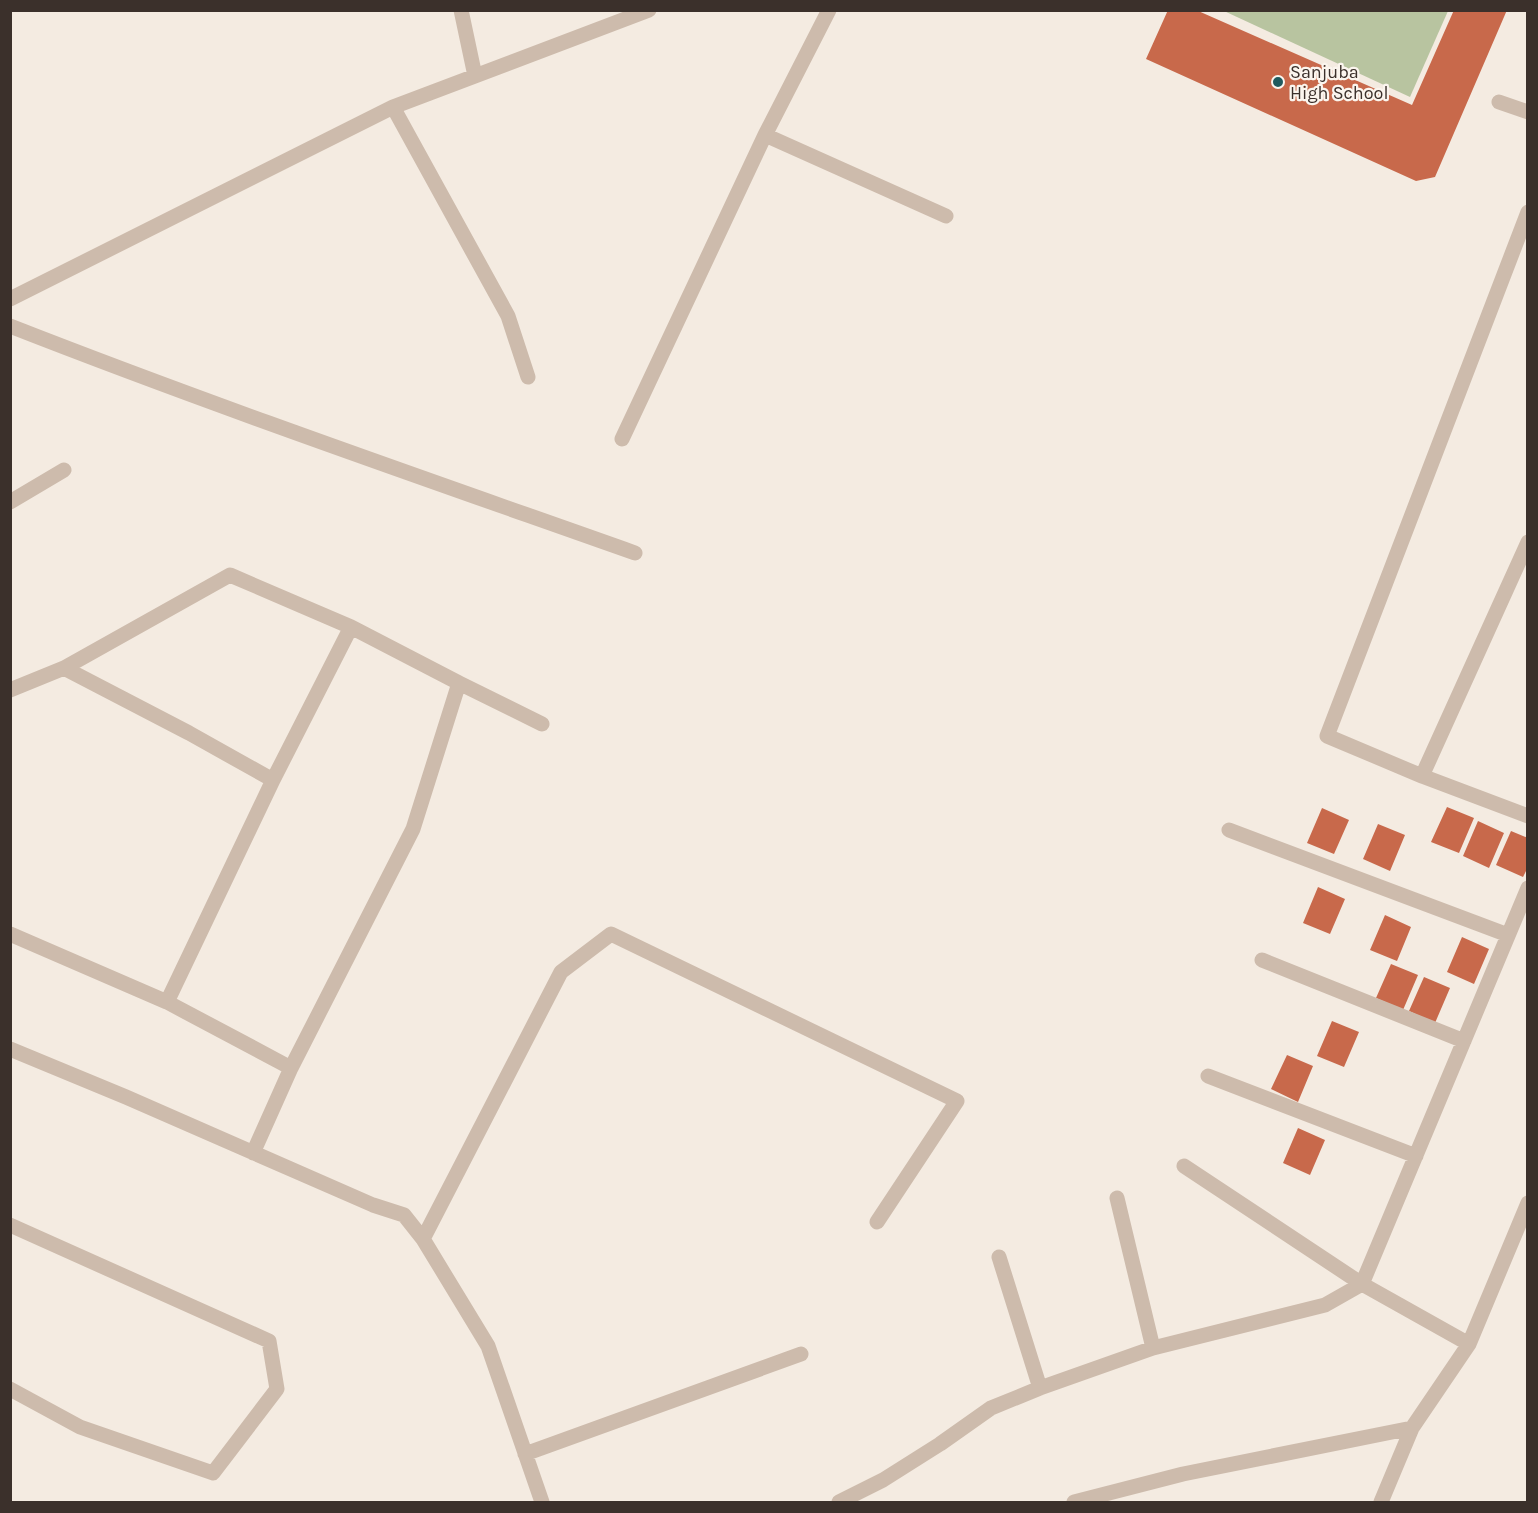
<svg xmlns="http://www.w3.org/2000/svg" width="1538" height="1513" font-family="Karla,sans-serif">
  <rect width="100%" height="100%" fill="#f4ebe1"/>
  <path fill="#b8c4a0" d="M1224,11H1448L1410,97Z"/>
  <path fill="#c8694b" d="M1168,10H1196L1412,105L1454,10H1507L1435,177L1416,181L1146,59Z
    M1447,807L1474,818L1459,853L1431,842Z
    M1322,808L1349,820L1334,854L1307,843Z
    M1478,821L1504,833L1489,868L1463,856Z
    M1378,824L1405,835L1390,871L1363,859Z
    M1511,831L1528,838V867L1523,877L1496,865Z
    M1318,887L1345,899L1330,934L1303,923Z
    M1385,915L1411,927L1397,961L1370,950Z
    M1462,937L1489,949L1474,984L1447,972Z
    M1391,964L1418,975L1403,1010L1376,998Z
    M1424,977L1450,988L1435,1023L1409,1011Z
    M1332,1021L1359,1032L1344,1067L1317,1056Z
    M1287,1055L1313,1066L1298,1102L1271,1089Z
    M1298,1128L1325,1140L1310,1175L1283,1163Z"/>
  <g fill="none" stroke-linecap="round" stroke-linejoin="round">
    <path stroke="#cdbbac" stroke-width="15" d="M461,10L475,76
      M1499,102L1528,112
      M393,107L508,316L528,377
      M765,135L946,216
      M10,299L393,107L649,10
      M10,326C217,407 426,479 635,553
      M622,439L765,135L829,10
      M10,502L64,470
      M1528,542L1422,776L1528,816
      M64,668L189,733L273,780
      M10,690L64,668L230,575L351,627L459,683
      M1422,776L1327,736L1528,212
      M1229,830L1508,935
      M10,934L167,1002L291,1068L253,1153
      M1262,960L1464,1041
      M167,1002L273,780L351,627
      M10,1049L126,1097L373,1205L404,1215L423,1239L488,1346L542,1502
      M291,1068L413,829L459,683L542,724
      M1208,1076L1416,1156
      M1184,1166L1362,1284L1469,1344
      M1117,1198L1153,1348
      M10,1225L269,1341L277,1389L213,1473L80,1427L10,1389
      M423,1239L561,972L611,934L957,1101L877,1222
      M999,1257L1040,1388
      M525,1454L801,1354
      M839,1502L883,1480L940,1444L991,1408L1040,1388L1153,1348L1325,1305L1362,1284L1528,888
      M1074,1502L1183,1474L1412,1428
      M1381,1502L1412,1428L1469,1344L1528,1203"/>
  </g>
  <circle fill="#1f5a5e" stroke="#fbf5ee" stroke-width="2" cx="1278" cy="82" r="6"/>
  <g text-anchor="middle" stroke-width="4.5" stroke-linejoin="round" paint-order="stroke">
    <g font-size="18" fill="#3b302b" stroke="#fbf5ee" text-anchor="start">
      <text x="1290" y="78">Sanjuba<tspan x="1290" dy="21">High School</tspan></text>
    </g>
  </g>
  <rect width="1538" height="1513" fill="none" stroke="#3b302b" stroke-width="24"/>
</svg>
